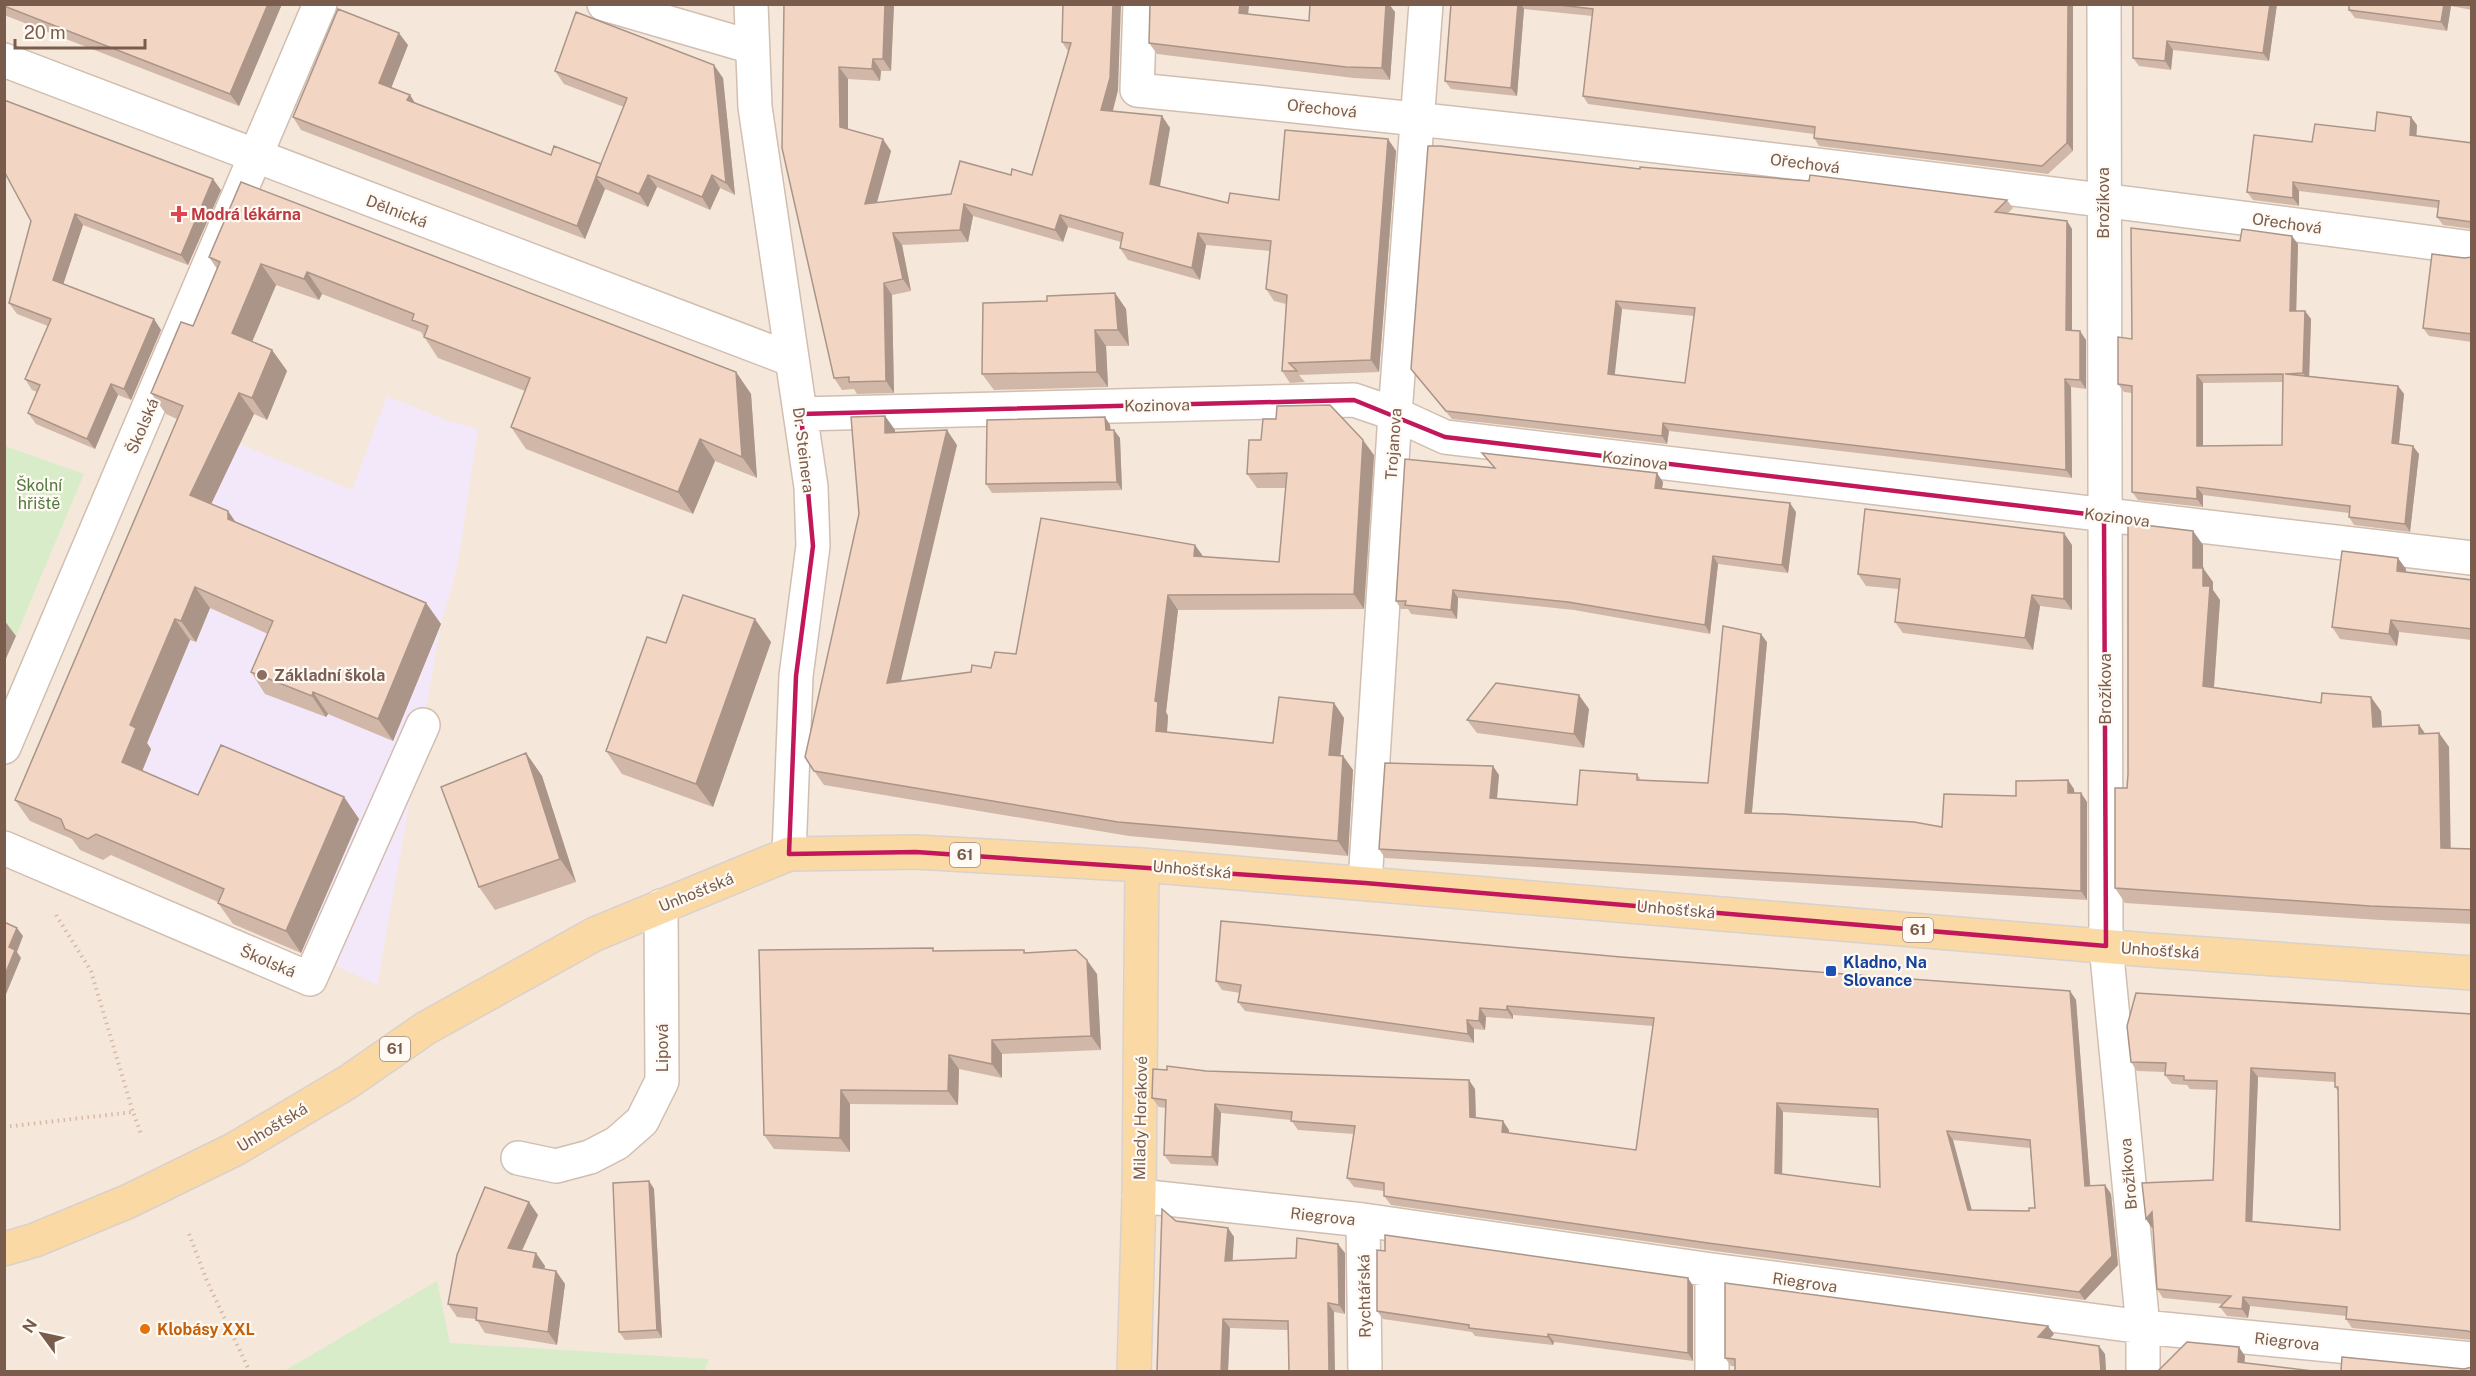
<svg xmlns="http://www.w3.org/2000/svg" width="2476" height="1376" font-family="'Public Sans',sans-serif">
  <rect width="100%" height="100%" fill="#fdf6ec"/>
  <path fill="#f5e8da" d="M5,5H2471V1371H5Z"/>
  <path fill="#f3e8fa" d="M387,396L449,421L478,429L458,564L441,624L377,985L337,966V963L307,948L303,953L233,924L238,910L111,855L103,860L80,850L77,844L198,427L352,490Z"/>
  <path fill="#d8ecc9" d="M5,446L84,474L16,636L5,631Z
    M437,1281L450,1343L709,1359L704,1372L284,1371Z"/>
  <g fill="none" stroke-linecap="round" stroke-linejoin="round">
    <g stroke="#d1beb0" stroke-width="36">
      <path id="minor" d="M604,4L752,47
        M751,4L755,107L811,487L813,546L796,676L789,854
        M1140,4L1137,90C1583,134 2027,189 2472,248
        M2104,4L2106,946L2143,1327V1372
        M4,60L790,359
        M801,414L1354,400L1395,414L1445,437L2472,558
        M4,747L320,4
        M4,848L310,979L423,725
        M1365,883L1395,414L1426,4
        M518,1158L556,1166L590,1157L617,1143L642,1121L662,1081L661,906
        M1139,1196L1363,1220L1712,1270L2143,1327L2472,1359
        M1363,1220L1365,1372
        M1712,1270V1372"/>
    </g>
    <g stroke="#dad1cd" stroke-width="36">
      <path id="major" d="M4,1249L35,1240L129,1201L235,1149L348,1082L426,1028L595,934L789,854L916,852L1142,865L2149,950L2472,973
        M1134,1372L1139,1196L1142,865"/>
    </g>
    <path stroke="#d9b8a5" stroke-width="4" stroke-dasharray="1.5 4.5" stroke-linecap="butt" d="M56,915L91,971L133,1112
      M4,1127L133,1112L141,1134
      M189,1234L207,1281L250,1372"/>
    <use href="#minor" stroke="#fff" stroke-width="33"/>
    <use href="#major" stroke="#fbd9a5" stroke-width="33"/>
  </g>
  <path fill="#d1b7a8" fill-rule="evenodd" d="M4,4H282L239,106L4,15Z
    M784,4H894L891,71H881L880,81L848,79V130L891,151L877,203L951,194L1011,175H1032L1068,51L1062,42L1063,4L1118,90L1113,111L1162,116L1170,128L1160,187L1228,203L1279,200L1388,139L1396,151L1379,372L1299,375L1305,382L1290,383L1282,371L1286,304L1274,301L1266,289L1270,251L1206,245L1200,280L1128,260L1120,248L1121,242L1068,227L1063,242L973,216L968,242L902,245L911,291L892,295L894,393L857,394L854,389L842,390L834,378Z
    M1249,4L1248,14L1309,21L1395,12L1390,80L1354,78L1157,54L1149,43Z
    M1451,4H2073V151L2048,174L1819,146L1814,138V134L1588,104L1583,96L1592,16L1524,9L1517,96L1451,89L1445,81Z
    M2133,4H2277L2269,61L2173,50L2171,70L2139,66L2133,58Z
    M2349,4H2472V10L2451,6L2447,31L2355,18L2349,10Z
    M408,45L391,88L410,95L415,103L551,155L601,164L624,107L564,84L555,71L723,78L735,195L720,188L710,210L657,187L648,207L605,189L585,239L301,130L293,117Z
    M2417,125L2416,136L2472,143V229L2443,225L2437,217L2438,208L2299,191V206L2253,200L2247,192L2312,142Z
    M1640,169L2007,200L2013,208L2008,213L2067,221L2072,229V330L2086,340V389L2071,387L2072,478L1669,431L1667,444L1452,419L1417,377L1411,369ZM1622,309L1694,316L1685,383L1614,375Z
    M241,182L736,372L751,394L757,478L715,461L693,514L526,449L511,427L525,391L438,358L421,332L322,294L319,300L276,285L252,342L272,350L287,371L267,420L254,414L211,504L228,511L235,522L426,603L441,624L393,741L328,714L326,717L265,694L251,672L268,634L210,608L196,642L190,640L147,743L151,749L142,771L198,795L344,797L359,819L301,953L233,924L218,903V902L111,855L103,860L80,850L72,839L30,821L15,800L177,419L166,414L151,393L193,326L217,269L209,257Z
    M221,190L188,265L83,225L63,284L154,319L161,330L131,400L118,395L95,449L36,424L28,413L37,392L32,390L25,379L48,326L17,314L9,303L31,221Z
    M2240,241L2298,244L2296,311H2305L2311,319L2309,376L2398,386L2404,394L2399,444L2419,454L2410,532L2354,525L2349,517V513L2203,495V507L2138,500L2132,492V393L2124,392L2118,384L2132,339ZM2283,382L2282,445L2203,446V383Z
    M2472,257V342L2429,336L2423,328L2464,258Z
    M1115,293L1126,309L1129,346H1106L1108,387L994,390L982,374L1047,301Z
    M885,416L895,430V432L957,445L901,681L971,672L991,668L1016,654L1204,557L1279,562L1286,488H1257L1247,474L1374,455L1364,609L1178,610L1166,712L1168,716L1167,732L1273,743L1334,703L1344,718L1340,756H1343L1353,770L1348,856L1129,836L824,785L814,771L859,514Z
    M1105,417L1110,425L1111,430L1120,438L1122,490L992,493L986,484Z
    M1482,453L1663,482L1662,488L1796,512L1788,573L1718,564L1710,634L1574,610L1458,598L1457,619L1411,614L1408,609H1401L1396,601L1494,468Z
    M2193,531L2203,545V568L2213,582V590L2220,600L2214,687L2381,711L2382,727L2419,725L2425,734L2439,733L2449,747L2450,849H2472V924L2380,920L2125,903L2115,888L2127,788Z
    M2072,545V610L2040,606L2033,650L1903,633L1895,622L1899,589L1866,586L1858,574Z
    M2406,569V572L2472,580V640L2399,632L2397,646L2340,639L2332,627Z
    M771,642L713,807L622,774L606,751L666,643Z
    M1767,642L1752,813L1942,827L2016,796L2074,789V793H2081L2087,802V900L1385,858L1379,849L1499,775L1497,799L1577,805L1637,774L1641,780L1708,783Z
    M1589,709L1584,748L1477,733L1467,720Z
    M526,753L542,776L576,882L495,910L479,887Z
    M1024,950L1026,953L1097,974L1101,1050L1002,1054V1078L959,1069L958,1105L850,1104V1152L774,1149L764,1135L935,951Z
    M1621,957L2070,991L2076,1000L2090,1186L2105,1185L2111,1194L2118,1265L2085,1300L1715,1251L1391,1205L1384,1196V1191L1354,1187L1347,1178L1354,1134L1298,1130L1291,1120L1221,1113L1218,1166L1171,1164L1164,1155L1166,1108L1159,1107L1152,1098L1206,1071L1475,1089L1476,1118L1509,1130V1133L1636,1150L1653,1026L1513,1015V1019L1486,1017L1485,1030L1474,1029V1043L1245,1011L1238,1002L1240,993L1222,990L1216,981ZM1783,1112L1878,1118L1880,1187L1782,1174ZM1953,1140L2030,1148L2035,1208L2029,1211L1972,1210Z
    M2472,1014V1340L2352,1328L2346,1319V1316L2250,1306L2248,1318L2227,1316L2220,1307L2224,1304L2163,1298L2157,1289L2153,1227L2152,1228L2146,1219L2213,1180L2217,1090L2190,1089L2187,1085L2172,1084L2165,1075V1072L2137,1071L2131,1062ZM2258,1077L2335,1082V1087L2338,1091L2340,1230L2252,1222Z
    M649,1181L654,1189L662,1338L625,1340L619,1332Z
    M538,1215L522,1251L545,1266L544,1269L556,1271L565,1284L557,1345L485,1333L476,1319L457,1317L448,1304Z
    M1176,1221L1228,1228L1234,1237L1232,1261L1296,1258L1345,1253V1314L1334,1312L1288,1330L1230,1328L1228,1371Z
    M1688,1278L1693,1286V1361L1554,1342L1553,1345L1475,1336L1472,1332L1383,1319L1377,1311Z
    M2054,1334L2049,1339L2105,1354L2106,1371H1735V1366H1731L1725,1358Z"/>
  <path fill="#aa9588" d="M268,4H282L239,106L230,94Z
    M885,4H894L891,71L883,59Z
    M1113,4H1121L1118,90L1110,121L1101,110Z
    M1240,4H1249L1247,25L1239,13Z
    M1386,4H1389L1395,12L1390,80L1382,68Z
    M1518,4H1521L1524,9L1517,96L1511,88Z
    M2068,4H2073V151L2067,143Z
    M2270,4H2277L2269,61L2263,53Z
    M2444,4H2450L2451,6L2447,31L2441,22Z
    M399,33L408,45L388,96L379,83Z
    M2167,41L2173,50L2171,70L2165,61Z
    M873,59L881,71L880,81L872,69Z
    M714,65L723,78L735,195L726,183Z
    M839,67L848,79V139L840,127Z
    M410,95L418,108L407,100Z
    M1162,116L1170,128L1158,196L1150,184Z
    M2411,117L2417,125L2416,143L2410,135Z
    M883,139L891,151L873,216L865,204Z
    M1388,139L1396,151L1379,372L1371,360Z
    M648,175L657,187L648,207L639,194Z
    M712,175L720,188L710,210L702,197Z
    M596,177L605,189L585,239L577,226Z
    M213,179L221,190L188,265L181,255Z
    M2293,182L2299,191V206L2293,198Z
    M964,204L973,216L968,242L960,230Z
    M75,214L83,225L61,291L53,280Z
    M1060,215L1068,227L1063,242L1055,230Z
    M2067,221L2072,229V338L2066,330Z
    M893,233L902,245L911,291L903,279Z
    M1198,233L1206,245L1200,280L1192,268Z
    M2292,236L2298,244L2296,319L2290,311Z
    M261,264L276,285L247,354L232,333Z
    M307,272L322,294L319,300L304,279Z
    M884,283L892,295L894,393L886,381Z
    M1115,293L1126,309L1129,346L1118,330Z
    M1616,301L1622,309L1614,382L1608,374Z
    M2305,311L2311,319L2309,381L2303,373Z
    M154,319L161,330L131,400L124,389Z
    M1095,330L1106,346L1108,387L1097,372Z
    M2080,331L2086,340V389L2080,380Z
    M272,350L287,371L267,420L252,398Z
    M736,372L751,394L757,478L742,457Z
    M2197,375L2203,383V455L2197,446Z
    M2065,379L2071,387L2072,478L2066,470Z
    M111,384L118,395L95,449L87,439Z
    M2398,386L2404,394L2398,452L2392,443Z
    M239,393L254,414L205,517L190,495Z
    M885,416L895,430V447L885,433Z
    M1105,417L1110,425L1111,439L1106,430Z
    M1663,423L1669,431L1667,444L1662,436Z
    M947,430L957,445L897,697L887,683Z
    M1114,430L1120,438L1122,490L1117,482Z
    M700,439L715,461L693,514L678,492Z
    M1363,440L1374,455L1364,609L1354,594Z
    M2413,446L2419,454L2410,532L2405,524Z
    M1657,473L1663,482L1661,496L1655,488Z
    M2197,487L2203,495V507L2197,499Z
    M1790,503L1796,512L1788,573L1782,565Z
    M228,511L243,533L228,519Z
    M2193,531L2203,545V568L2213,582V590L2220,600L2213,700L2203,686V586L2193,568Z
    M2064,533L2072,545V610L2064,599Z
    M1195,545L1205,559L1194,556Z
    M1713,556L1718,564L1710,634L1705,625Z
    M2398,558L2406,569L2405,583L2397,571Z
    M195,587L210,608L196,642L181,621Z
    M1453,590L1458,598L1457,619L1451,610Z
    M1168,595L1178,610L1166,712L1168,716L1166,746L1156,731L1155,701Z
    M2032,595L2040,606L2033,650L2025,638Z
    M426,603L441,624L393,741L378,719Z
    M175,619L190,640L147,743L151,749L137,784L122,762L130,725Z
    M755,619L771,642L713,807L696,784Z
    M4,620L16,636L4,663Z
    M2391,620L2399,632L2397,646L2389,634Z
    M1761,634L1767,642L1751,822L1745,813Z
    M313,692L328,714L326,717L312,696Z
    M1579,695L1589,709L1584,748L1574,734Z
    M2371,697L2381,711L2383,741L2373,727Z
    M1334,703L1344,718L1339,770L1329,755Z
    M2419,725L2429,739L2419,734Z
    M2439,733L2449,747L2451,863L2441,848Z
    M526,753L542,776L576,882L560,859Z
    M1343,756L1353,770L1348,856L1338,841Z
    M1493,766L1499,775L1496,807L1490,798Z
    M2068,780L2074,789L2075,802L2068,793Z
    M2081,793L2087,802V900L2081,891Z
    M344,797L359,819L301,953L286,931Z
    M17,928L23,936L17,952L21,958L4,999V977L9,947Z
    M1087,960L1097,974L1101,1050L1091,1036Z
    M2070,991L2076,1000L2091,1195L2085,1186Z
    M1507,1006L1513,1015V1019L1507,1010Z
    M1480,1008L1486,1017L1485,1030L1479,1021Z
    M1467,1020L1474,1029V1043L1468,1034Z
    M992,1040L1002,1054V1078L992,1064Z
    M949,1055L959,1069L958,1105L948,1091Z
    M2251,1068L2258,1077L2252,1230L2246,1221Z
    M1469,1080L1475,1089L1476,1126L1470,1117Z
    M841,1090L850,1104V1152L840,1138Z
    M1777,1103L1783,1112L1782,1182L1775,1173Z
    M1215,1104L1221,1113L1218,1166L1212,1157Z
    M1503,1121L1509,1130L1508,1141L1502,1132Z
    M1947,1131L1953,1140L1974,1219L1968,1210Z
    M649,1181L654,1189L662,1338L657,1330Z
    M2105,1185L2111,1194L2118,1265L2085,1300L2079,1292Z
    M529,1202L538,1215L517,1261L508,1248Z
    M2152,1212L2159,1221L2152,1228L2146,1219Z
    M1228,1228L1234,1237L1232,1270L1225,1261Z
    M1338,1244L1345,1253V1314L1339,1305Z
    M536,1253L545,1266L542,1280L533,1267Z
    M556,1271L565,1284L557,1345L548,1332Z
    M1688,1278L1693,1286V1361L1688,1353Z
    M2243,1297L2250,1306L2248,1318L2242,1309Z
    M1328,1303L1334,1312L1335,1371H1329Z
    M1223,1319L1230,1328L1228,1371H1221Z
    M2048,1326L2054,1334L2043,1346L2038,1337Z
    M1548,1334L1554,1342L1553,1345L1548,1337Z
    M2099,1346L2105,1354L2106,1371H2101Z
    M2239,1347L2245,1356L2244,1371L2238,1362Z"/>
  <path fill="#f3d5c3" stroke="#aa9588" stroke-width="1.5" fill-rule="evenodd" d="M4,4H268L230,94L4,6Z
    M784,4H885L883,59H873L872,69L839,67L840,127L883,139L865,204L951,194L960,161L1011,175L1012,169L1032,175L1071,43L1062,42L1063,4H1113L1110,78L1101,110L1162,116L1150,184L1228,203L1230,193L1279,200L1285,130L1388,139L1371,360L1289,363L1297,371H1282L1287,295L1266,289L1271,241L1198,233L1192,268L1120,248L1123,233L1060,215L1055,230L964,204L960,230L893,233L903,279L884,283L886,381L849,382V377L834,378L782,148Z
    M1150,4H1240L1239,13L1309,21L1310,4H1386L1382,68L1346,67L1149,43Z
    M1451,4H1518L1511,88L1445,81Z
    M1551,4H2068L2067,143L2042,166L1814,138L1815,127L1583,96L1593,9Z
    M2133,4H2270L2263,53L2167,41L2165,61L2133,58Z
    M2349,4H2444L2441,22L2349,10Z
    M338,9L399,33L379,83L410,95L407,100L551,155L554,146L601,164L577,226L293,117Z
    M576,12L714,65L726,183L712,175L702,197L648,175L639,194L596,176L627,98L555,71Z
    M4,100L213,179L181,255L75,214L53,280L154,319L124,389L111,384L87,439L28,413L40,385L25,379L51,319L9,303L31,221L4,171Z
    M2377,112L2411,117L2410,135L2472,143V222L2437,217L2439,201L2293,182V198L2247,192L2254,135L2312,142L2315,124L2375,131Z
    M1428,146H1440L1640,169V167L1809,181L1810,175L2007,200L1995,212L2067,221L2066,330L2080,331V380L2065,379L2066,470L1663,423L1662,436L1446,411L1411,369ZM1616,301L1695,308L1685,383L1608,374Z
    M241,182L736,372L742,457L700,439L678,492L511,427L530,378L424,337L428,326L412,320L414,314L307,272L304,279L261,264L232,333L272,350L252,398L239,393L190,495L228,511V519L426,603L378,719L313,692L312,696L251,672L273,621L195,587L181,621L175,619L130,725L136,728L122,762L198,795L221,745L344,797L286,931L218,903L224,889L96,834L88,839L65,829L61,819L15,800L183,406L151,393L181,322L193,326L220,262L209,257Z
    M2131,228L2240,241L2242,229L2292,236L2290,311H2305L2303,373L2285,374L2398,386L2392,443L2413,446L2405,524L2349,517L2350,506L2197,487V499L2132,492V386L2118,384V337L2132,339ZM2283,374L2282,445L2197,446V375Z
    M2432,254L2464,258L2472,257V334L2423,328Z
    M1115,293L1118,330H1095L1097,372L982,374L983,303L1047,301V296Z
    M1330,405L1363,440L1354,594L1168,595L1155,701L1158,702L1156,731L1273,743L1279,697L1334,703L1329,755L1343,756L1338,841L1118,822L814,771L805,757L859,514L851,417L885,416V433L947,430L887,683L971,672L972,665L991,668L995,652L1016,654L1041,518L1195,545L1194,556L1279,562L1287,473L1247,474L1249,440H1261L1263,419H1276L1277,406Z
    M1105,417L1106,430H1114L1117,482L986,484L987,420Z
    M1482,453L1657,473L1655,488L1790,503L1782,565L1713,556L1705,625L1568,602L1453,590L1451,610L1405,605L1406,601H1396L1405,459L1495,468Z
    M1865,509L2064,533V599L2032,595L2025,638L1895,622L1900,579L1858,574Z
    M2128,523L2193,531V568H2203V586H2210L2203,686L2321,703L2322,693L2371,697L2373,727L2419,725V734L2439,733L2441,848L2472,849V910L2370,906L2115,888V788H2127L2128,774Z
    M2342,551L2398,558L2397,571L2472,580V629L2391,620L2389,634L2332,627Z
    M683,595L755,619L696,784L606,751L647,637L666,643Z
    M1723,626L1761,634L1745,813L1783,814L1914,822L1942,827L1944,794L2016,796V781L2068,780V793H2081V891L1379,849L1385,763L1493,766L1490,798L1577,805L1580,770L1637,774V780L1708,783Z
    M1496,683L1579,695L1574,734L1467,720Z
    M526,753L560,859L479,887L441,787Z
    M1221,921L1621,957L2070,991L2085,1186L2105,1185L2112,1256L2079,1292L1708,1243L1384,1196V1183L1347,1178L1355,1126L1291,1121L1292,1112L1215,1104L1212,1157L1164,1155L1166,1100L1152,1098L1153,1069L1167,1070V1066L1206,1071L1469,1080L1470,1117L1503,1121L1502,1132L1636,1150L1654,1018L1507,1006V1010L1480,1008L1479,1021L1467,1020L1468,1034L1238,1002L1241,985L1216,981ZM1777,1103L1878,1109L1880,1187L1775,1173ZM1947,1131L2030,1140L2035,1208H2029V1211L1968,1210Z
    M4,922L17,928L9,947L15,950L4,977Z
    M933,948V951L1024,950V953L1076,950L1087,960L1091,1036L992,1040V1064L949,1055L948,1091L841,1090L840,1138L764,1135L759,950Z
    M2136,993L2472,1014V1333L2468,1331L2346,1319L2347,1307L2243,1297L2242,1309L2220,1307L2231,1296L2157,1289L2152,1212L2146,1219L2142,1183L2213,1180L2217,1081L2184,1080V1076L2165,1075L2166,1063L2131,1062L2127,1026ZM2251,1068L2335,1073V1087H2338L2340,1230L2246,1221Z
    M649,1181L657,1330L619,1332L613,1183Z
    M485,1187L529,1202L508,1248L536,1253L533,1267L556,1271L548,1332L476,1320L477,1308L448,1304L457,1255Z
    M1162,1209L1176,1221L1228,1228L1225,1261L1296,1258L1297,1238L1338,1244L1339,1305L1328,1303L1329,1371H1289L1288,1321L1223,1319L1221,1371H1157Z
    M1385,1235L1688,1278V1353L1548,1334V1337L1469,1328V1325L1377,1311V1250L1385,1251Z
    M1725,1283L2048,1326L2038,1337L2099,1346L2101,1371H1735V1359L1725,1358Z
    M2187,1342L2239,1347L2238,1362L2313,1371H2158Z
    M2342,1357L2464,1369L2472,1367V1371H2341Z"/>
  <path fill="none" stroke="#c2185b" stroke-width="4.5" stroke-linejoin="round" d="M1354,400L1445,437L2104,516L2106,946L1365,883L916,852L789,854L796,676L813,546L801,414Z"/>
  <path fill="#e0444e" stroke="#fffaf3" stroke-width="2" d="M176 205h6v6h6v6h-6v6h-6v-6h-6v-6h6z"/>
  <circle fill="#8d6e63" stroke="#fffaf3" stroke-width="2" cx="262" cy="675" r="6"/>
  <rect fill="#1a4fb4" stroke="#fffaf3" stroke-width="2" x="1825" y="965" width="12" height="12" rx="3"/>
  <circle fill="#e8710a" stroke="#fffaf3" stroke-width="2" cx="145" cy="1329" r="6"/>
  <g text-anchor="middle" stroke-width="4.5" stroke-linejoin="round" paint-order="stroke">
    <g fill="#fffaf3" stroke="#a28b7f" stroke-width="1.5">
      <rect x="950" y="843" width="30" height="24" rx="4.5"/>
      <rect x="1903" y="918" width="30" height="24" rx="4.5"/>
      <rect x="380" y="1037" width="30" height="24" rx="4.5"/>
    </g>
    <g font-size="15" font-weight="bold" fill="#7a5c4d">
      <text x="965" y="860">61</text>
      <text x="1918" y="935">61</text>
      <text x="395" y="1054">61</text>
    </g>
    <g font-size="16" fill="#7a5c4d" stroke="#fffaf3">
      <text transform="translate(1322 108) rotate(6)" y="6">Ořechová</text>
      <text transform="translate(1805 163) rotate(7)" y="6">Ořechová</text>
      <text transform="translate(2103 203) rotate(-90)" y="6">Brožíkova</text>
      <text transform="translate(397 211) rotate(21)" y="6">Dělnická</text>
      <text transform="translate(2287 223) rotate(8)" y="6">Ořechová</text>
      <text transform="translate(1157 405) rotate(-1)" y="6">Kozinova</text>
      <text transform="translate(142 426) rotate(-67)" y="6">Školská</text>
      <text transform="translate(1393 444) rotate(-86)" y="6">Trojanova</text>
      <text transform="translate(804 450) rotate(83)" y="6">Dr. Steinera</text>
      <text transform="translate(1635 460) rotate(7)" y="6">Kozinova</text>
      <text transform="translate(2117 517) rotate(7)" y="6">Kozinova</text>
      <text transform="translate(2105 689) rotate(-90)" y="6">Brožíkova</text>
      <text transform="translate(1192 869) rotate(5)" y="6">Unhošťská</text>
      <text transform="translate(696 892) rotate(-22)" y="6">Unhošťská</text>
      <text transform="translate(1676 909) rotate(5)" y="6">Unhošťská</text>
      <text transform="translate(2160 950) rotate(4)" y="6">Unhošťská</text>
      <text transform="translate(268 961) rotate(23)" y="6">Školská</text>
      <text transform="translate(662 1048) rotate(-90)" y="6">Lipová</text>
      <text transform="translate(1140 1118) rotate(-89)" y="6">Milady Horákové</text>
      <text transform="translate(272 1127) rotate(-31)" y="6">Unhošťská</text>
      <text transform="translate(2128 1174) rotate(-95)" y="6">Brožíkova</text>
      <text transform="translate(1323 1216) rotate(6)" y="6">Riegrova</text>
      <text transform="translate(1805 1282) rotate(8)" y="6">Riegrova</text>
      <text transform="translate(1364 1296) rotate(-91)" y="6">Rychtářská</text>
      <text transform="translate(2287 1341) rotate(6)" y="6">Riegrova</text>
    </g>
    <g font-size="16" font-weight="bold" fill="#be3a42" stroke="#fffaf3" text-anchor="start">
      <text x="191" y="220">Modrá lékárna</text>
    </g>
    <g font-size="16" fill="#537a41" stroke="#fffaf3">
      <text x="39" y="491">Školní<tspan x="39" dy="18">hřiště</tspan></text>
    </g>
    <g font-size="16" font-weight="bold" fill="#785e54" stroke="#fffaf3" text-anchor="start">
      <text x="274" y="681">Základní škola</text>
    </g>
    <g font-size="16" font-weight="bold" fill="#164399" stroke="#fffaf3" text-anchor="start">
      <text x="1843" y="968">Kladno, Na<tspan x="1843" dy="18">Slovance</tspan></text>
    </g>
    <g font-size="16" font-weight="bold" fill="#c56008" stroke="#fffaf3" text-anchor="start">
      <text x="157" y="1335">Klobásy XXL</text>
    </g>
  </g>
  <rect width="2476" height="1376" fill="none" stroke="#7a5c4d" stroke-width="12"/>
  <g transform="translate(42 1334) rotate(303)" stroke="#fffaf3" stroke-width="4.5" paint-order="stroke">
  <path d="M0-4.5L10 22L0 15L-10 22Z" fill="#7a5c4d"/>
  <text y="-9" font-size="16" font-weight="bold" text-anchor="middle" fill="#7a5c4d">N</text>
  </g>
  <path d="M15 39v9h130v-9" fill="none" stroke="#7a5c4d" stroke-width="3"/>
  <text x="24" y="39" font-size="18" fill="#7a5c4d" stroke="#fffaf3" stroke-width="4.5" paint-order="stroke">20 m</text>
</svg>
